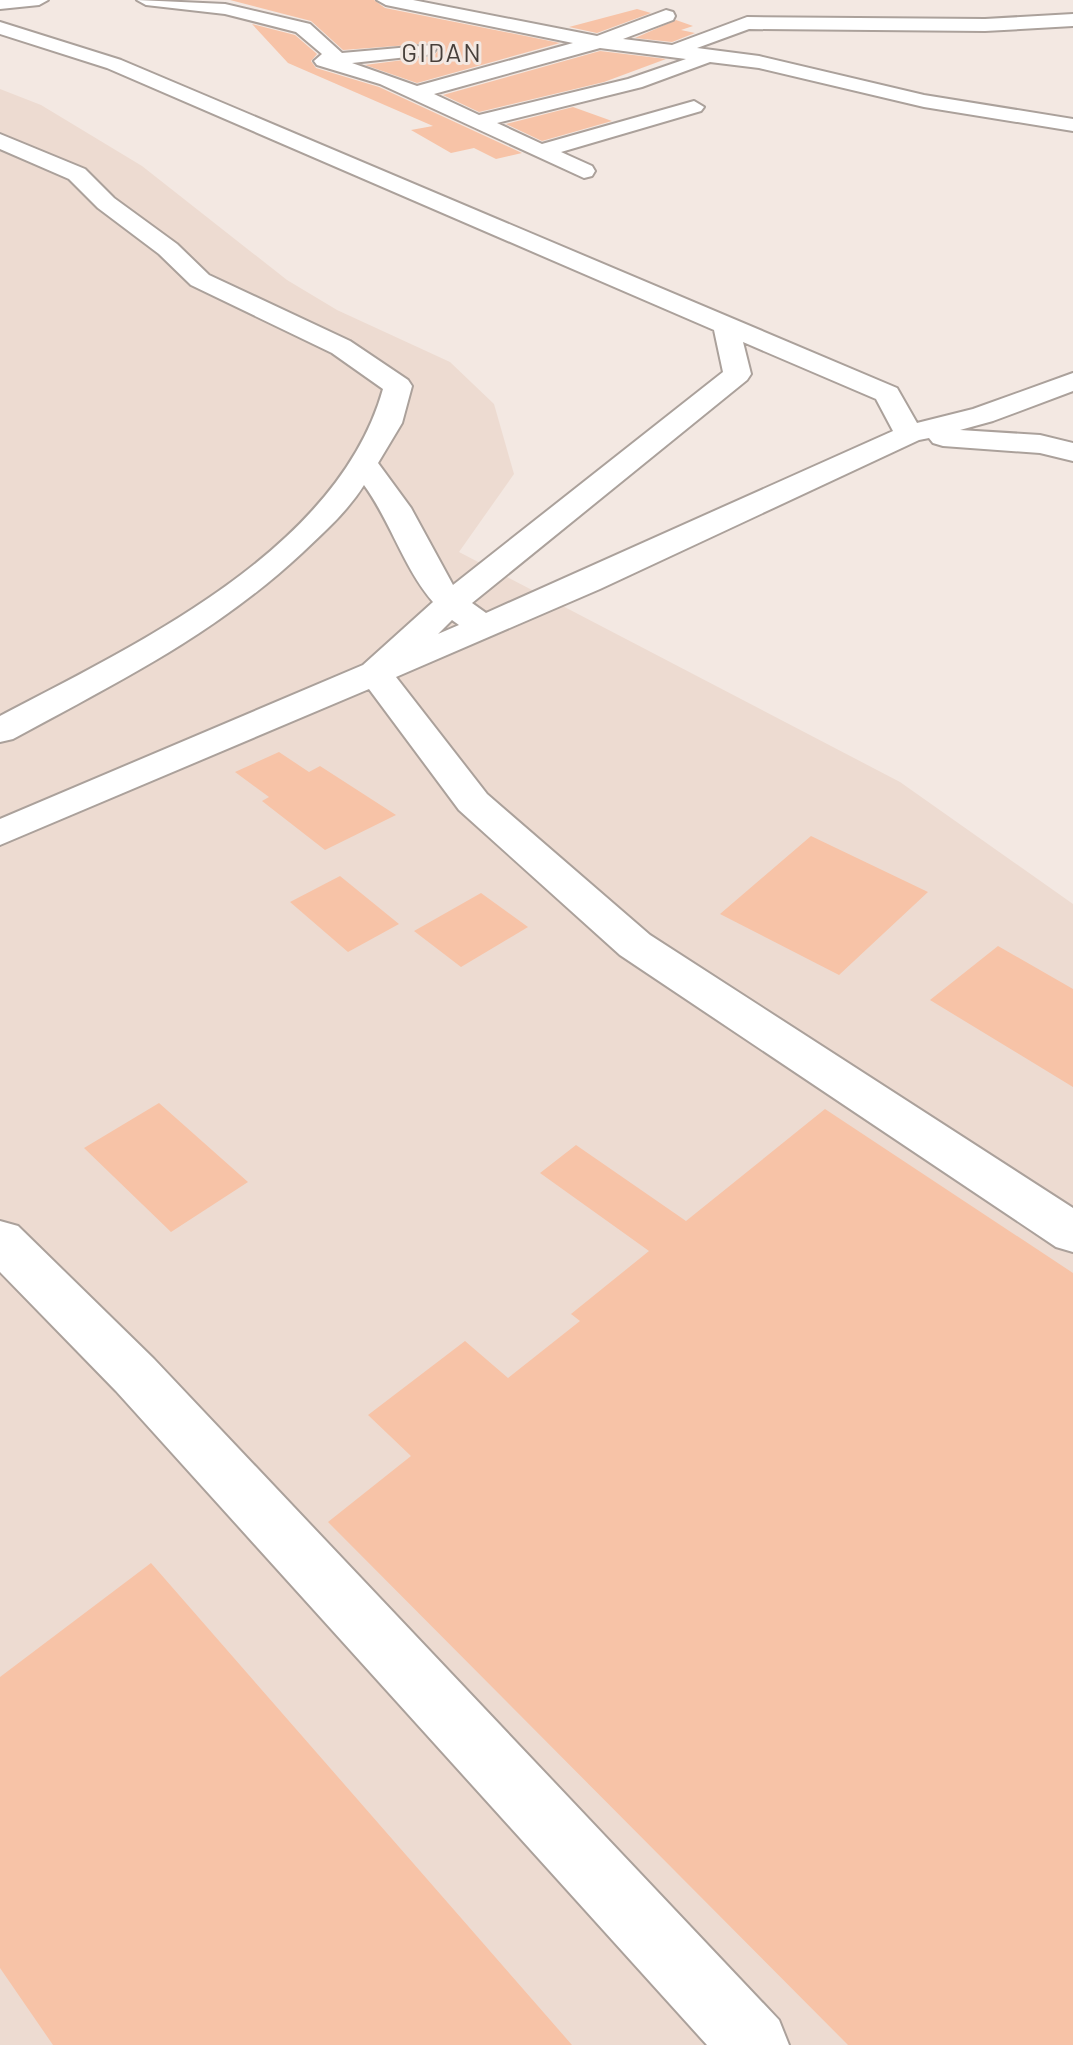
<svg xmlns="http://www.w3.org/2000/svg" width="1073" height="2045" font-family="Barlow,sans-serif">
  <rect width="100%" height="100%" fill="#f3e8e2"/>
  <path fill="#eddbd1" d="M0,89L41,105L142,166L287,280L337,310L450,362L494,404L514,474L459,552L900,782L1073,904V2045H0Z"/>
  <path fill="#f7c3a7" d="M230,0H374L385,8L560,43L417,83L365,65L434,56L439,49L435,43L343,50L311,21Z
    M637,9L651,13L597,33L569,27Z
    M676,20L693,26L681,30L695,33L672,42L635,38Z
    M252,24L295,35L317,54L311,61L316,68L379,87L522,153L496,159L474,148L451,153L411,130L433,126L288,63Z
    M600,51L666,59L604,82L479,112L443,95Z
    M573,107L612,121L542,141L506,124Z
    M279,752L309,772L320,766L396,815L325,850L262,801L269,797L235,772Z
    M811,836L928,892L839,975L720,914Z
    M340,876L399,924L348,952L290,902Z
    M481,893L528,927L461,967L414,931Z
    M998,946L1073,989V1087L930,1000Z
    M159,1103L248,1182L171,1232L84,1148Z
    M825,1109L1073,1273V2045H848L328,1522L411,1456L368,1415L465,1341L508,1378L580,1321L571,1314L649,1251L540,1173L576,1145L686,1221Z
    M151,1563L572,2045H53L0,1968V1677Z"/>
  <g fill="none" stroke-linecap="round" stroke-linejoin="round">
    <g stroke="#aba19b" stroke-width="4">
      <path id="minor" d="M0,0H48L39,5L0,9Z
        M137,0L225,4L310,24L342,53L433,45L436,49L433,53L426,55L352,63L417,86L573,43L386,5L377,0H413L597,36L666,10L673,12L675,16L673,20L623,39L672,45L747,17L985,19L1073,14V26L985,31L749,29L697,48L759,56L924,95L1073,119V131L924,107L759,68L710,62L642,87L497,123L542,144L694,101L704,107L701,111L561,152L592,166L595,171L592,176L584,178L380,84L317,65L314,61L322,54L296,32L225,14L146,5ZM600,48L686,59L628,79L479,115L434,94Z
        M0,22L121,60L897,388L917,423L973,409L1073,373V391L993,421L960,430L1040,435L1073,443V461L1040,453L943,446L933,443L929,438L919,440L600,589L396,677L487,794L650,935L1073,1208V1252L1056,1247L620,955L459,810L369,689L0,845V819L363,665L433,602C403,567 391,522 364,485C347,512 325,531 302,553C214,635 118,682 13,739L0,742V716C137,644 338,550 383,389L332,353L191,285L159,254L98,208L69,179L0,149V134L85,169L114,198L177,244L209,275L350,341L408,380L412,386L402,423L378,463L411,508L453,585L723,372L714,330L107,68L0,34ZM743,342L876,399L893,431L486,613L472,603L747,380L751,374ZM452,620L459,625L438,634Z
        M0,1221L18,1226L154,1359L779,2020L789,2045H707L116,1391L0,1272Z"/>
    </g>
    <use href="#minor" fill="#fff" fill-rule="evenodd"/>
  </g>
  <g text-anchor="middle" stroke-width="6" stroke-linejoin="round" paint-order="stroke">
    <g font-size="26" letter-spacing="2" fill="#473f3a" stroke="#f3e8e2">
      <text x="442" y="62">GIDAN</text>
    </g>
  </g>
</svg>
